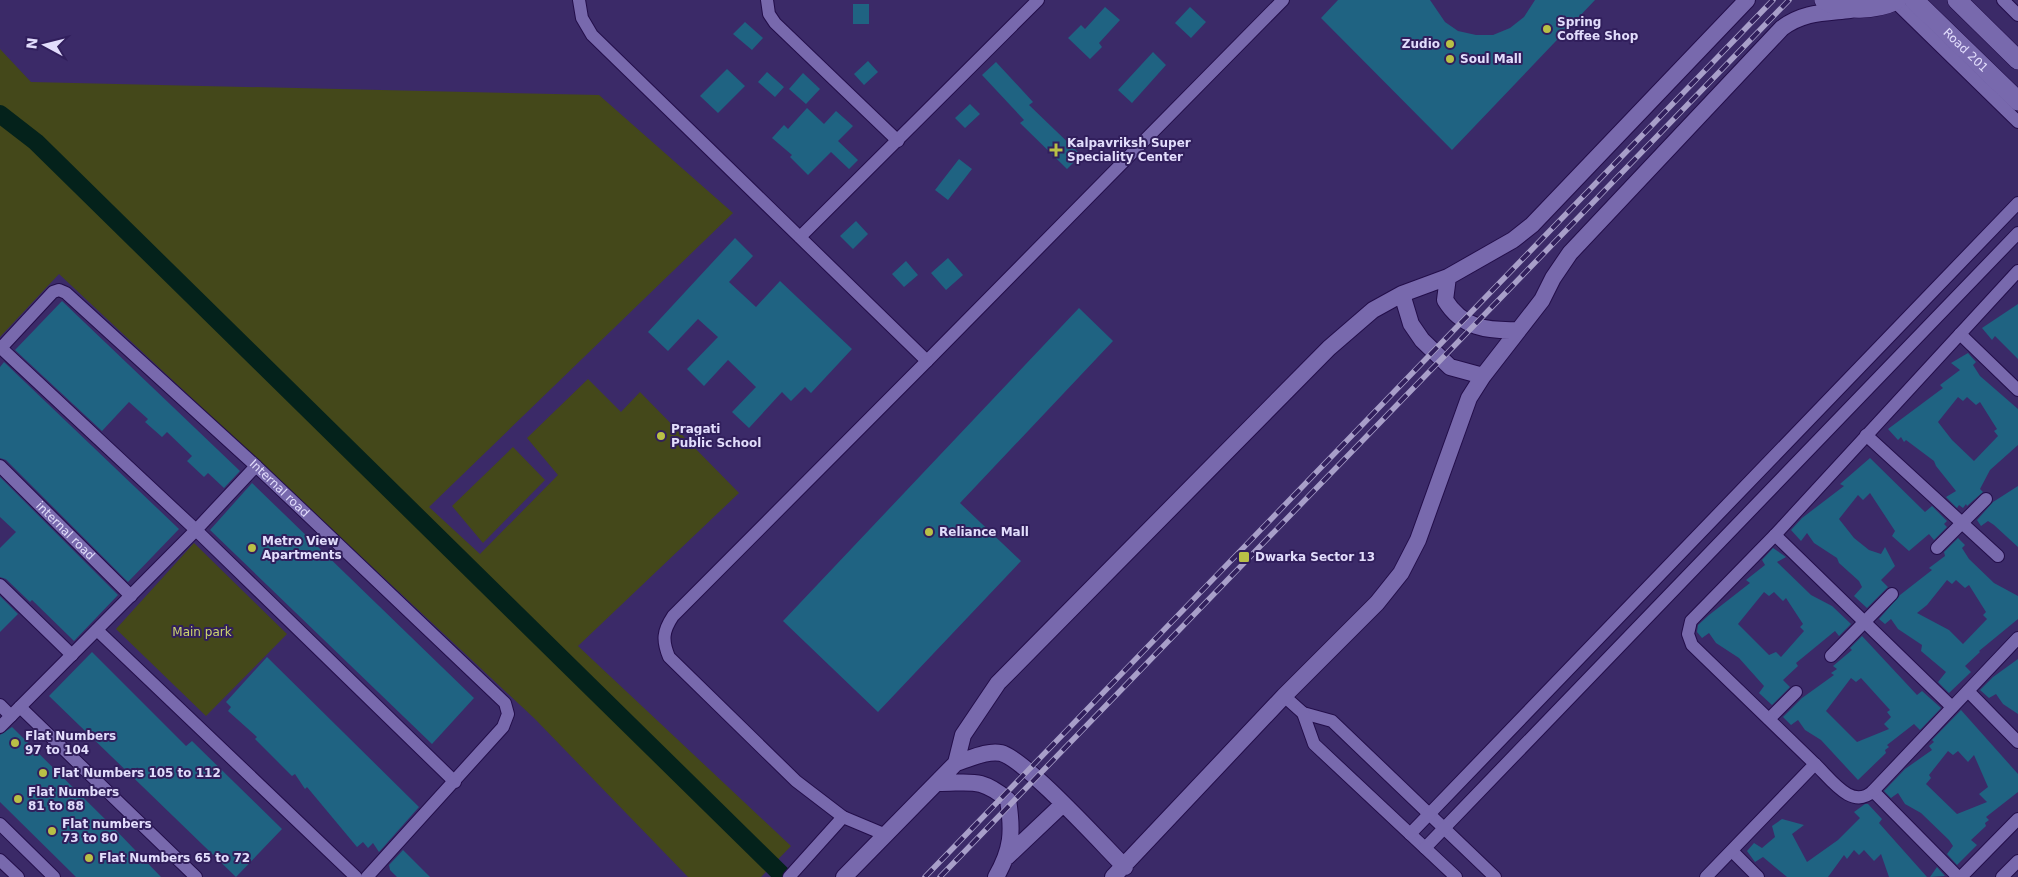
<svg xmlns="http://www.w3.org/2000/svg" width="2018" height="877" font-family="'DejaVu Sans',sans-serif">
  <rect width="100%" height="100%" fill="#3b2a68"/>
  <path fill="#44481a" d="M0,49L31,82L599,95L733,213L429,507L480,554L558,475L527,438L588,379L621,412L640,392L739,493L578,646L791,846L761,877H688L535,719L59,274L0,337Z
    M513,447L545,480L483,543L452,506Z
    M194,543L287,634L206,716L116,629Z"/>
  <g fill="none" stroke-linecap="round" stroke-linejoin="round">
    <path stroke="#04221b" stroke-width="18" d="M0,114L36,142L784,877"/>
  </g>
  <path fill="#1f6382" fill-rule="evenodd" d="M1338,0H1430L1445,22L1458,31L1476,35H1493L1510,28L1524,17L1535,0H1595L1452,150L1321,18Z
    M853,4H869V24H853Z
    M1105,7L1120,20L1099,43L1102,47L1090,59L1068,38L1081,25L1085,29Z
    M1190,7L1206,22L1191,38L1175,23Z
    M745,22L763,38L752,50L733,34Z
    M1153,52L1166,65L1132,103L1118,90Z
    M868,61L878,72L864,85L854,74Z
    M996,62L1033,102L1029,105L1081,155L1067,169L1020,123L1024,120L982,75Z
    M727,69L745,86L718,113L700,96Z
    M767,72L784,87L775,97L758,82Z
    M803,73L820,89L806,104L789,89Z
    M970,104L980,114L965,128L955,118Z
    M807,108L824,124L836,111L853,126L838,141L858,160L849,169L831,152L808,175L790,157L792,155L772,138L784,125L788,129Z
    M959,159L972,169L948,200L935,190Z
    M856,221L868,234L853,249L840,236Z
    M735,238L753,256L729,282L756,307L780,281L852,349L811,393L805,387L791,401L782,392L749,428L732,412L756,387L728,360L704,386L687,369L718,337L698,319L668,351L648,332Z
    M948,258L963,275L946,290L931,273Z
    M906,261L918,275L904,287L892,274Z
    M62,301L240,471L224,488L208,473L204,477L187,461L192,456L167,432L162,437L145,422L148,419L129,402L102,431L15,350Z
    M2018,304V359L1995,336L1992,340L1982,328Z
    M1079,308L1113,341L960,503L1021,561L878,712L783,621Z
    M1968,353L1976,362L1973,365L1980,376L2018,409V445L1990,470L1980,489L1983,492L1967,506L1966,504L1963,508L1959,505L1957,508L1946,497L1956,491L1936,466L1934,461L1906,440L1904,442L1901,437L1898,440L1888,429L1943,388L1940,385L1960,370L1951,363ZM1958,397L1963,401L1967,397L1976,405L1980,402L1997,429L1994,431L1998,436L1974,461L1952,440L1938,422Z
    M4,362L179,529L128,582L6,460L0,458V367Z
    M1870,458L1925,512L1932,506L1947,521L1944,524L1947,527L1934,540L1929,534L1909,551L1892,536L1895,531L1870,493L1863,500L1858,495L1839,519L1854,538L1869,550L1881,554L1885,547L1895,566L1881,580L1888,587L1867,608L1854,596L1862,587L1859,581L1839,563L1837,558L1814,543L1807,533L1801,541L1791,530L1802,518L1844,486L1840,484Z
    M0,477L118,595L74,641L32,600L30,602L6,579L0,577V548L16,532L0,517Z
    M252,483L474,698L432,744L210,530Z
    M2018,486V547L1994,525L1988,521L1981,526L1977,520L1993,502Z
    M1958,538L1965,545L1962,548L1969,559L1994,583L2018,596V619L1979,651L1980,652L1965,666L1971,672L1949,693L1938,682L1946,672L1921,651L1922,645L1898,629L1891,619L1885,624L1879,619L1900,595L1932,570L1929,568L1945,556L1944,552ZM1947,580L1952,584L1956,580L1965,588L1969,585L1986,612L1983,615L1987,619L1963,644L1949,630L1917,613L1927,605Z
    M1773,548L1786,557L1777,562L1811,595L1832,606L1851,624L1839,636L1835,631L1796,663L1798,666L1783,680L1790,687L1772,705L1759,693L1764,686L1739,658L1716,643L1709,633L1702,638L1697,632L1698,625L1709,615L1750,583L1746,580L1765,565L1762,560ZM1764,592L1769,596L1774,592L1783,601L1786,598L1803,624L1800,627L1804,631L1781,657L1776,652L1769,655L1738,624Z
    M0,596L18,614L0,632Z
    M1862,636L1917,695L1922,691L1941,708L1920,730L1914,724L1887,745L1889,747L1885,750L1886,753L1858,780L1821,740L1805,730L1798,720L1791,725L1783,717L1802,698L1834,675L1831,673L1837,669L1833,666L1852,650L1850,648ZM1851,678L1856,682L1861,678L1890,710L1887,712L1891,717L1884,724L1889,729L1857,742L1826,711Z
    M92,652L186,746L192,741L282,829L236,877L49,696Z
    M267,657L419,807L379,852L373,843L368,848L363,842L357,847L307,787L305,789L295,774L292,776L255,739L257,737L228,711L231,707L226,702Z
    M2018,659V714L2003,704L1996,694L1989,698L1980,690L1993,677Z
    M1961,710L2018,774V792L1986,817L1989,820L1985,823L1986,826L1971,840L1977,845L1957,865L1947,854L1953,846L1949,840L1921,813L1905,804L1898,793L1891,798L1884,791L1905,769L1932,750L1929,746L1934,742L1932,740ZM1948,751L1953,755L1958,751L1968,762L1974,755L1988,787L1979,794L1987,802L1957,814L1926,784L1931,778L1929,775Z
    M12,727L109,823L161,877H76L0,802V735Z
    M1865,804H1868L1882,819L1879,823L1927,877H1889L1881,854L1874,861L1864,850L1859,855L1854,850L1847,859L1844,855L1828,877H1787L1763,857L1755,862L1747,851L1754,843L1762,848L1775,837L1772,826L1782,819L1804,825L1792,834L1807,862L1838,840L1860,818L1854,812Z
    M403,850L430,877H397L390,870L389,865Z
    M1937,867L1945,876L1930,877Z"/>
  <g fill="none" stroke-linecap="round" stroke-linejoin="round">
    <g stroke="#230e4a" stroke-width="14">
      <g id="minor">
        <path d="M579,0L582,18L592,35L927,361L1283,0"/>
        <path d="M767,0L769,14L775,23L898,141"/>
        <path d="M2003,0L2018,15"/>
        <path d="M1894,1L2018,122"/>
        <path d="M800,237L1038,0"/>
        <path d="M1960,334L2018,390"/>
        <path d="M1,348L196,530L455,782"/>
        <path id="s1" d="M0,349L53,292L59,290L66,293L256,466L505,703L508,714L503,727L367,877"/>
        <path d="M1866,435L1998,556"/>
        <path id="s2" d="M0,466L131,596"/>
        <path d="M1775,535L1952,707"/>
        <path d="M1937,548L1986,499"/>
        <path d="M0,585L72,655"/>
        <path d="M97,630L356,877"/>
        <path d="M1831,656L1892,594"/>
        <path d="M1968,691L2018,742"/>
        <path d="M1284,696L1303,713L1332,721L1495,877"/>
        <path d="M0,705L11,716"/>
        <path d="M20,707L196,877"/>
        <path d="M1303,713L1314,744L1456,877"/>
        <path d="M1769,719L1796,692"/>
        <path d="M0,727L196,530L256,466"/>
        <path d="M1815,764C1831,779 1852,811 1873,791L1958,877"/>
        <path d="M1873,791L2018,638"/>
        <path d="M0,824L54,877"/>
        <path d="M1410,834L2018,203"/>
        <path d="M886,835L843,817L796,781L669,657C662,640 663,631 673,616L927,361"/>
        <path d="M1425,848L2018,233"/>
        <path d="M1732,851L1758,877"/>
        <path d="M0,860L18,877"/>
        <path d="M789,877L843,817"/>
        <path d="M1706,877L1815,764L1692,645L1688,634L1691,621L1775,535L2018,271"/>
        <path d="M1961,877L2018,819"/>
        <path d="M2002,877L2018,861"/>
      </g>
    </g>
    <g stroke="#230e4a" stroke-width="18">
      <path id="tertiary" d="M1448,277L1445,300C1462,328 1487,331 1518,330
        M1402,294L1411,324L1422,340L1450,367L1483,376
        M956,763C970,759 987,750 1001,753C1025,759 1103,845 1125,867
        M938,783C972,783 980,777 1008,800C1013,832 1012,849 996,877
        M1007,857L1063,804
        M844,877L956,763L963,735L998,683L1329,348L1373,310L1402,294L1448,277L1513,240L1532,225L1747,0
        M1113,877L1284,696L1377,603L1401,573L1418,540L1469,398L1483,376L1542,300L1553,278L1570,253L1782,28C1804,12 1823,13 1850,10"/>
    </g>
    <g stroke="#230e4a" stroke-width="20">
      <g id="secondary">
        <path d="M1824,0C1845,12 1875,10 1897,0"/>
        <path id="s3" d="M1914,0L2018,101"/>
        <path d="M1957,0L2018,60"/>
      </g>
    </g>
    <use href="#minor" stroke="#7869ad" stroke-width="12"/>
    <use href="#tertiary" stroke="#7869ad" stroke-width="16"/>
    <use href="#secondary" stroke="#7869ad" stroke-width="19"/>
    <g stroke="#a89fc9" stroke-width="5.5">
      <path id="rail" d="M925,877L1773,0
        M940,877L1789,0"/>
    </g>
    <use href="#rail" stroke="#311f5c" stroke-width="4" stroke-dasharray="11" stroke-linecap="butt"/>
  </g>
  <g fill="#b9c046" stroke="#311f5c" stroke-width="2">
    <circle cx="1547" cy="29" r="5"/>
    <circle cx="1450" cy="44" r="5"/>
    <circle cx="1450" cy="59" r="5"/>
    <path d="M1053.5 142.5h5v5h5v5h-5v5h-5v-5h-5v-5h5z"/>
    <circle cx="661" cy="436" r="5"/>
    <circle cx="929" cy="532" r="5"/>
    <circle cx="252" cy="548" r="5"/>
    <rect x="1238" y="551" width="12" height="12" rx="2.5"/>
    <circle cx="15" cy="743" r="5"/>
    <circle cx="43" cy="773" r="5"/>
    <circle cx="18" cy="799" r="5"/>
    <circle cx="52" cy="831" r="5"/>
    <circle cx="89" cy="858" r="5"/>
  </g>
  <g text-anchor="middle" stroke-width="4" stroke-linejoin="round" paint-order="stroke">
    <g font-size="12" font-weight="bold" fill="#e2ddfc" stroke="#311f5c" text-anchor="start">
      <text x="1557" y="26">Spring<tspan x="1557" dy="14">Coffee Shop</tspan></text>
      <text x="1440" y="48" text-anchor="end">Zudio</text>
      <text x="1460" y="63">Soul Mall</text>
      <text x="1067" y="147">Kalpavriksh Super<tspan x="1067" dy="14">Speciality Center</tspan></text>
      <text x="671" y="433">Pragati<tspan x="671" dy="14">Public School</tspan></text>
      <text x="939" y="536">Reliance Mall</text>
      <text x="262" y="545">Metro View<tspan x="262" dy="14">Apartments</tspan></text>
      <text x="1255" y="561">Dwarka Sector 13</text>
      <text x="25" y="740">Flat Numbers<tspan x="25" dy="14">97 to 104</tspan></text>
      <text x="53" y="777">Flat Numbers 105 to 112</text>
      <text x="28" y="796">Flat Numbers<tspan x="28" dy="14">81 to 88</tspan></text>
      <text x="62" y="828">Flat numbers<tspan x="62" dy="14">73 to 80</tspan></text>
      <text x="99" y="862">Flat Numbers 65 to 72</text>
    </g>
    <g font-size="12" fill="#e2ddfc" stroke="#311f5c">
      <text dy="4" stroke="none"><textPath href="#s3" startOffset="72">Road 201</textPath></text>
      <text dy="4" stroke="none"><textPath href="#s1" startOffset="381">Internal road</textPath></text>
      <text dy="4" stroke="none"><textPath href="#s2" startOffset="92">internal road</textPath></text>
    </g>
    <g font-size="12" fill="#cdd56e" stroke="#311f5c">
      <text x="202" y="636">Main park</text>
    </g>
  </g>
  <g transform="translate(45 45) rotate(277)" stroke="#311f5c" stroke-width="4" paint-order="stroke">
  <path d="M0-4L9 19L0 12L-9 19Z" fill="#e2ddfc"/>
  <text y="-8" font-size="14" font-weight="bold" text-anchor="middle" fill="#e2ddfc">N</text>
  </g>
</svg>
